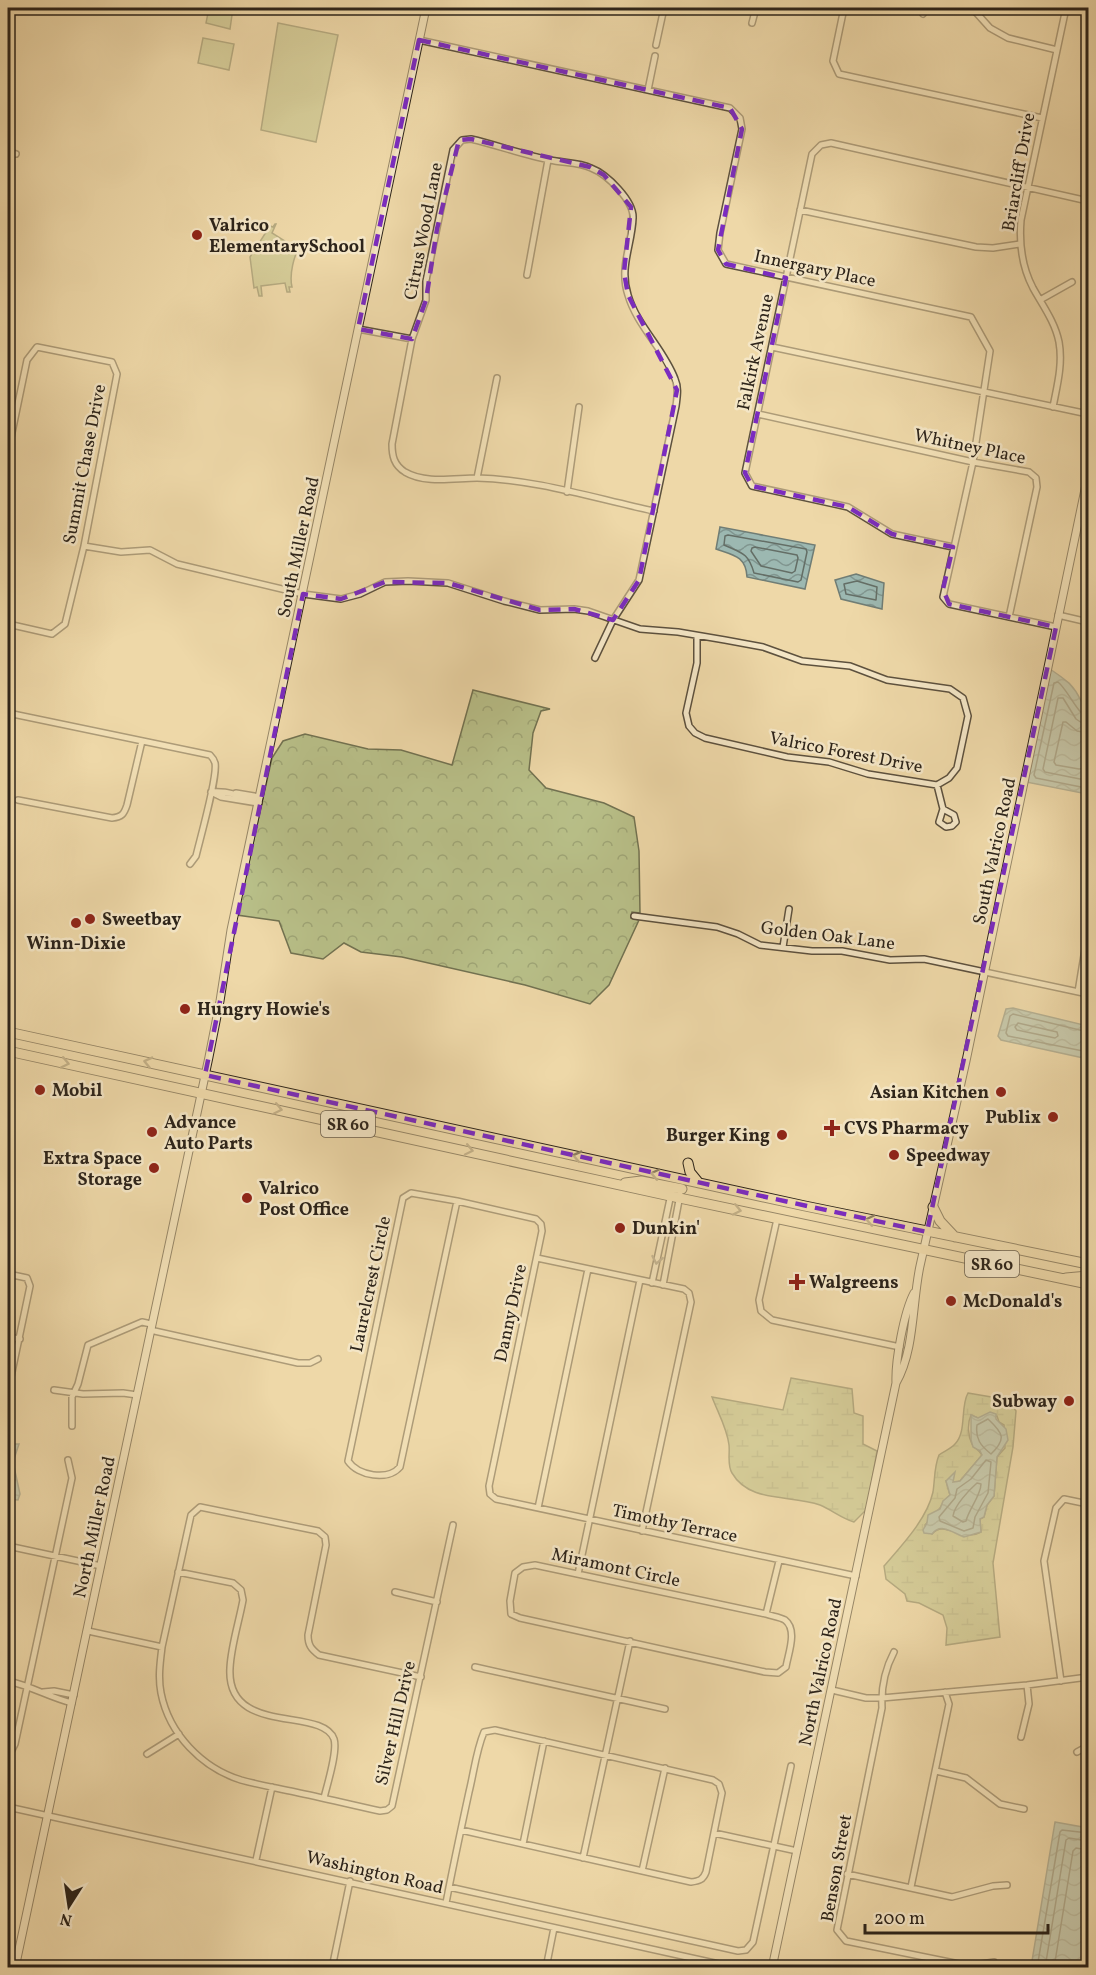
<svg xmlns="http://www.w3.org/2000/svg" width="1096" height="1975" font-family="Vollkorn,serif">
  <defs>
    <pattern id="forest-crowns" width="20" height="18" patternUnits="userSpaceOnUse" patternTransform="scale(1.5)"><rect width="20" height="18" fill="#b8bf88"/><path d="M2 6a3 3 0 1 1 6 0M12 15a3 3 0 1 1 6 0" fill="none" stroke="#9ea475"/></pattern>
    <pattern id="wetland-marsh" width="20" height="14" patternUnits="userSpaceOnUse" patternTransform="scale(1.5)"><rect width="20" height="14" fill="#b8bf88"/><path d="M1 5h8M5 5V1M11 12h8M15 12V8" fill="none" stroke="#9ea475"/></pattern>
    <pattern id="water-waves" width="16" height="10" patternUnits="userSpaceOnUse" patternTransform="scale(1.5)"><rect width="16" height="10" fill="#9cb8b1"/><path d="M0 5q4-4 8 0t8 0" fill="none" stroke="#80958f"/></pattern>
  </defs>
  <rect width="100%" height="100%" fill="#eed8a8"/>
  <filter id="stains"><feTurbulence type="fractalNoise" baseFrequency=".00333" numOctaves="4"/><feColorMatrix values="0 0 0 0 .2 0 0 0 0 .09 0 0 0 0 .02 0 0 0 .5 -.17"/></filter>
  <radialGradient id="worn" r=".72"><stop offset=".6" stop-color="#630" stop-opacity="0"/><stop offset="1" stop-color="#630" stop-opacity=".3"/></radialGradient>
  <path fill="url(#forest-crowns)" stroke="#727251" stroke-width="1.5" d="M473,690L550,709L541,711L533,733L529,770L546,788L604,803L634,817L639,851L640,913L632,912L631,918L639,920L609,985L590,1004L525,985L402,957L361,952L344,943L323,959L291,953L279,921L237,915L272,758L283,741L305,734L368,749L401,750L452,765Z"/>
  <path fill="url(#wetland-marsh)" stroke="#727251" stroke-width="1.5" fill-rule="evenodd" d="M791,1378L852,1389L854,1413L863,1416V1444L877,1451L867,1509L854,1522C841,1518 832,1510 820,1505C791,1494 750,1504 732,1473C727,1465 730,1454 729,1445C727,1428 718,1413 712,1397L783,1410Z
    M968,1393L1009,1400L1016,1411L1013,1447L993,1563L1000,1637L946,1645L947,1628L943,1615L919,1603L907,1601L905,1594L886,1579L884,1566C902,1545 927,1519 933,1492C935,1479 934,1467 939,1455C944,1451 951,1449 955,1444C967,1432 960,1407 968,1393ZM971,1415L978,1418L997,1416L999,1422L1004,1425L1005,1448L997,1457L994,1496L987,1505L984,1517L980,1519L981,1532C962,1543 944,1519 932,1534L925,1525C930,1519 936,1513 940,1508C944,1502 945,1499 950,1495L946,1481L955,1483L960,1481L982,1455C979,1450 975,1448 972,1444C968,1436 967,1424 971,1415Z"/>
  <path fill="#b8bf88" stroke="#727251" stroke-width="1.5" d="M209,8H233L230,29L206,23Z
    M278,23L338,35L316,142L261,130Z
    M203,38L234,44L229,70L198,63Z
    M275,224H276L272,233L294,247L297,243L300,245C294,256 289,274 292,287H289L290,292H287L285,283L261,286L262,296H259L257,287L254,288L250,257L270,226L273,227Z"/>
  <path fill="url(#water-waves)" stroke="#707d75" stroke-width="1.5" d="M720,527L815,545L805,589L747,577C746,556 733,555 716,549Z
    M856,574L884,583L882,609L841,599L835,580Z
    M1050,669C1056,673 1063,678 1069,683C1096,711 1088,754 1088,790L1082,793L1026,782Z
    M1013,1008L1088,1026V1059L1001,1040L998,1036L1006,1009Z
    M990,1412L996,1414V1419L1006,1429L1008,1440L997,1457L994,1496L987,1505L984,1517L980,1519L981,1532L964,1537C953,1533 941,1522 932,1534L924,1533L923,1530L927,1523L928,1515L940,1509L943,1501L950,1495L946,1481L955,1472L953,1482L960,1481L982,1455L980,1451L973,1447L971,1440V1415L978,1418Z
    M8,1444H19L13,1462L20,1494L18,1500L8,1499Z
    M1055,1822L1088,1828V1967H1031Z"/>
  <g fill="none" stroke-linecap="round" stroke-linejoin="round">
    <path stroke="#646e66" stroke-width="1.5" d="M728,535L806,549L807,552L801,580L798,582L754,573C748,552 741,553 724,545L725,536Z
      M755,547L797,555L798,558L795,571L792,573L761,566L751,551L752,548Z
      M857,581L877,587L876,600L846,594L844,584Z
      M1088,717C1078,715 1068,690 1058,682L1054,683L1034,775L1036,778L1081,787L1088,785
      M1088,724L1082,723L1076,719L1063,698H1058L1043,769L1045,772L1080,779L1088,778
      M1088,733L1077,731L1066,722H1063L1054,762L1056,765L1079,769L1088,768
      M1018,1023L1057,1032L1058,1036L1055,1038L1017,1030L1015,1027Z
      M1088,1032L1013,1014L1010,1016L1006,1033L1008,1036L1088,1052
      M988,1419C1003,1433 1007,1439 991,1454C981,1446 975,1439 977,1425Z
      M986,1460L991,1462L988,1493L975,1517L973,1528L964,1531L940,1521L939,1517L955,1498L957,1489L971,1479Z
      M977,1483L981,1484C981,1495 969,1509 966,1521L963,1522L953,1516C954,1506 969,1490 977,1483Z
      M1037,1968L1060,1832L1062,1830L1088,1833
      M1045,1968L1066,1840L1069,1838L1088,1841
      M1054,1968L1073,1851L1076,1848L1088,1850"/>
    <g stroke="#5d513e" stroke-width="8">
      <path id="street" d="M844,8L833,61L839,74L1042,118
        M972,8L990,28L1008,38L1057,50
        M923,14L928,8
        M8,20L11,8
        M752,23L756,8
        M419,40L730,108L740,118L742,129L720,233L718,250L726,264L971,317L990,351L973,462L943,597L949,604L1056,627
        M656,45L664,8
        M648,90L655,56
        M8,152L16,154
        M800,210L976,247L993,248L1020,244
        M527,275L548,160
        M1040,300L1072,282
        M358,329L412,339
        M772,347L1088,414
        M1053,407C1057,386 1063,364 1059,342C1055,322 1043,306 1033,288C1022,267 1019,244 1021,220L1066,8
        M758,414L973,462L1029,472L1036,478L1037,487L1009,617
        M8,452L27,360L37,347L112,362L117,374L84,546L65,624L52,634L8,624
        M477,478L497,378
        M567,492L579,407
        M84,546L121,552L150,550L177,564L303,594L341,599L360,594L385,582L408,581L448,583L504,601L540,610L574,609L588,611L640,629L678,632L725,640L763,647L802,661L850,666L887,680L950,689L963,698L968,716L957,768L949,778L937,785L868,774L829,762L787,757L705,738L695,733L689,726L686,713L697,663V636
        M953,547L892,534L848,507L752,486L745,473L812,154L821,145L831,143L1088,201
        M1058,615L1088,622
        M595,658L613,620L639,580L676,406C677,397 679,388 675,379C664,349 637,326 628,295C619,267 632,245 633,218C634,201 607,174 591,168C579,162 563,163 550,160C524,155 497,145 471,139L462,140L453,150L426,281V300L412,339L392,444C392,456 394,465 405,472C425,484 455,478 477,478C535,479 597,499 654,511
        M8,713L210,755C213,758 214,759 215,763C218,776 200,839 196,856L190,864
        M937,785L943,809L939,822L946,827L952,826L956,822L954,815L943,809
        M211,792C228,790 244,796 259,803
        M211,792L221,797L257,803
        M236,793L260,797
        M18,800L112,818C122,817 124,814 127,805L142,741
        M634,916L717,927L738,934L760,945L812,951H842L890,960L924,959L1088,994
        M783,947L789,909
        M1078,992L1088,931
        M411,1193L457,1201L400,1467C388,1481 358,1476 348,1461L403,1198Z
        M457,1201L536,1219L541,1224L542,1231L489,1486L490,1494L496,1499L856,1576
        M777,1219L759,1300L761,1311L772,1320L900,1347
        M537,1258L684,1289L689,1293L691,1302L642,1531
        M8,1274L27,1278L30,1286L8,1391
        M652,1283L671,1194
        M663,1285L680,1195
        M150,1330L298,1363H310L318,1359
        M8,1337L20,1339
        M54,1390L83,1394L123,1393L137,1395
        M72,1426V1397L78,1384L88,1345L142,1322L151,1324
        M538,1508L588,1269
        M8,1546L101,1566
        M535,1565L766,1614C771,1616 780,1617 785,1620C798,1630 788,1654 786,1667L778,1673L765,1672L520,1618L511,1614L510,1601L515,1573L523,1567Z
        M178,1572L233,1583L241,1590L243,1600C239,1622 231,1646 230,1668C226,1737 322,1706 334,1739C338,1751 327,1785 324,1798
        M578,1574L640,1280
        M395,1592L437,1602
        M766,1614L779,1561
        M88,1631L162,1647
        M894,1652C885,1669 881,1688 882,1708L837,1930L846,1941L969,1966L994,1962
        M475,1667L665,1709
        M421,1677L319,1655C311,1649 308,1645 308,1635L326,1545L325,1537L318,1531L200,1507L191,1515L162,1647C160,1663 158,1678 161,1693C169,1734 202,1768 241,1780C259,1785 277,1788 295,1792C324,1798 352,1805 380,1811L387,1810L392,1806L453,1525
        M8,1681C31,1686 49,1697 72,1703
        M1061,1681L1044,1561L1056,1508L1064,1499L1088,1504
        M832,1690L866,1698H882L1027,1685L1088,1677
        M43,1692L54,1691L74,1695
        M1021,1737L1029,1704L1027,1685
        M1077,1752L1088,1746
        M147,1754L179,1734
        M8,1755L11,1752L15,1744L72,1478L68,1460
        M936,1771L966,1778L1000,1804L1024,1809
        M8,1807L737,1968
        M714,1833L797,1851
        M523,1844L544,1741
        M583,1858L630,1641
        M256,1860L272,1787
        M642,1871L665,1768
        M847,1874L952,1897L993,1886L1007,1885
        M449,1887L738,1951L746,1950L753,1942L791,1766
        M911,1887L949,1704L945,1692
        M446,1903C453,1866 461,1829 469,1792C474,1772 476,1751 484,1732L495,1730L713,1780L719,1784L722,1793L706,1872C703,1880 699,1881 691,1882L461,1830
        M332,1968L350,1881
        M546,1968L554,1928"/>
    </g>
    <g stroke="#2d241a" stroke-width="9">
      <path id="secondary" d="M896,1383C915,1350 912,1303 920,1266L966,1061L1088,475
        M15,1968L209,1057L220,1001L231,930L426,8
        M772,1968L896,1383C895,1361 904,1312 914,1293"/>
    </g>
    <g stroke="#2d241a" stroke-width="11">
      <path id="highway" d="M8,1032L805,1206L1088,1264
        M8,1051L670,1196L1088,1284
        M688,1163L690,1172L699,1183
        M625,1183L641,1181L682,1189
        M933,1207L940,1221L955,1237
        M1066,1278L1088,1276"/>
    </g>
    <use href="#street" stroke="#f4e6c6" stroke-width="5"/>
    <use href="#secondary" stroke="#f4e6c6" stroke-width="7"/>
    <use href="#highway" stroke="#eed8a8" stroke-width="9"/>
  </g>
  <defs><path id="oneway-chevron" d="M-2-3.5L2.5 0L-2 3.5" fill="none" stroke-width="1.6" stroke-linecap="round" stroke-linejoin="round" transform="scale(1.5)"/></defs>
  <g stroke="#8e7e61">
    <use href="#oneway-chevron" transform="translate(148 1062) rotate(-167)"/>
    <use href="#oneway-chevron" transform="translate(65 1063) rotate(12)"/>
    <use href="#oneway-chevron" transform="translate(278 1109) rotate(12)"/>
    <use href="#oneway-chevron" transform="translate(469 1150) rotate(12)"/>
    <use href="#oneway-chevron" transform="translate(577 1156) rotate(-167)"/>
    <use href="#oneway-chevron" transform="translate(655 1174) rotate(-168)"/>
    <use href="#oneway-chevron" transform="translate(737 1210) rotate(12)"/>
    <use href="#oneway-chevron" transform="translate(870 1220) rotate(-168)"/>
  </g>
  <use stroke="#908570" href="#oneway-chevron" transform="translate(657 1260) rotate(101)"/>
  <path d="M0 0H1096V1975H0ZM419,40L730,108L742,129L718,250L726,264L786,278L745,473L752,486L848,507L892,534L953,547L943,589L949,604L1056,627L927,1232L205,1075L303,594L341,599L385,582L448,583L540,610L574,609L613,620L639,580L677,390L628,295L624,272L631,207L604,175L590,167L471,139L459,140L437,229L426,300L412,339L358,329Z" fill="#eed8a8" fill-opacity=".55" fill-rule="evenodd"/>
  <path fill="none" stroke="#7b2cbf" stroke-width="4.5" stroke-dasharray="12 8" stroke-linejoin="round" d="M419,40L730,108L742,129L718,250L726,264L786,278L745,473L752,486L848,507L892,534L953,547L943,589L949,604L1056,627L927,1232L205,1075L303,594L341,599L385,582L448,583L540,610L574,609L613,620L639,580L677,390L628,295L624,272L631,207L604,175L590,167L471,139L459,140L437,229L426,300L412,339L358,329Z"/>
  <g fill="#8f2418" stroke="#f4e6c6" stroke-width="2">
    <circle cx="197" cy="235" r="6"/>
    <circle cx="90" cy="919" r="6"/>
    <circle cx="76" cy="923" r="6"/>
    <circle cx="185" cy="1009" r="6"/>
    <circle cx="40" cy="1090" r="6"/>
    <circle cx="1001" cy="1092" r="6"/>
    <circle cx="1053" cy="1117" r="6"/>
    <path d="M829 1119h6v6h6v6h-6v6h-6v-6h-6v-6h6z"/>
    <circle cx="152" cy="1132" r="6"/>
    <circle cx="782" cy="1135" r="6"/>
    <circle cx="894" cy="1155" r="6"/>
    <circle cx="154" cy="1168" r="6"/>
    <circle cx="247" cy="1198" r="6"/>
    <circle cx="620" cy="1228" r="6"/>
    <path d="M794 1273h6v6h6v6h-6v6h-6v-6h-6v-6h6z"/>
    <circle cx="951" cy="1301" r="6"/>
    <circle cx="1069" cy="1401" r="6"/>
  </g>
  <g text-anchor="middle" stroke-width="5" stroke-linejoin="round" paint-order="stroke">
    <g fill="#f4e6c6" stroke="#695e4e" stroke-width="1.5">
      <rect x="321" y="1111" width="54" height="26" rx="4.5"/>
      <rect x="965" y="1251" width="54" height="26" rx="4.5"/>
    </g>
    <g font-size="16" font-weight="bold" fill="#2d241a">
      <text x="348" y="1130">SR 60</text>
      <text x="992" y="1270">SR 60</text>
    </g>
    <g font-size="18" fill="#2d241a" stroke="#f4e6c6">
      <text transform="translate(1018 172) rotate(-80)" y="6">Briarcliff Drive</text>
      <text transform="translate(423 231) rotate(-79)" y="6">Citrus Wood Lane</text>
      <text transform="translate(815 268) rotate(12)" y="6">Innergary Place</text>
      <text transform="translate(755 352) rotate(-78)" y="6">Falkirk Avenue</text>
      <text transform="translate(970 446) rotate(12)" y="6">Whitney Place</text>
      <text transform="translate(84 464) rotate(-79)" y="6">Summit Chase Drive</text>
      <text transform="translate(298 547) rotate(-78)" y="6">South Miller Road</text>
      <text transform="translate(846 752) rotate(11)" y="6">Valrico Forest Drive</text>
      <text transform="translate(994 851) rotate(-78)" y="6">South Valrico Road</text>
      <text transform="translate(828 935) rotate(7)" y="6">Golden Oak Lane</text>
      <text transform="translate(370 1284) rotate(-78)" y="6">Laurelcrest Circle</text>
      <text transform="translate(510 1313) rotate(-78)" y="6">Danny Drive</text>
      <text transform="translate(675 1523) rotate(12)" y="6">Timothy Terrace</text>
      <text transform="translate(94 1527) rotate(-78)" y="6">North Miller Road</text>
      <text transform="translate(616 1567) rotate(12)" y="6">Miramont Circle</text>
      <text transform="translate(820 1672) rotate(-78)" y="6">North Valrico Road</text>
      <text transform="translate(395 1723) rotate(-77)" y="6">Silver Hill Drive</text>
      <text transform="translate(836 1868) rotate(-80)" y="6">Benson Street</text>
      <text transform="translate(375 1872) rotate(13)" y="6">Washington Road</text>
    </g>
    <g font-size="18" font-weight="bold" fill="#2d241a" stroke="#f4e6c6" text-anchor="start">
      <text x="209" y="231">Valrico<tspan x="209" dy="21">ElementarySchool</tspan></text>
      <text x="102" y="925">Sweetbay</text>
      <text x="76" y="949" text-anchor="middle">Winn-Dixie</text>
      <text x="197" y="1015">Hungry Howie's</text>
      <text x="52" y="1096">Mobil</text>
      <text x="989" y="1098" text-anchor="end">Asian Kitchen</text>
      <text x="1041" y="1123" text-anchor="end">Publix</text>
      <text x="164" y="1128">Advance<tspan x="164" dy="21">Auto Parts</tspan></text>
      <text x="844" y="1134">CVS Pharmacy</text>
      <text x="770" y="1141" text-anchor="end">Burger King</text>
      <text x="906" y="1161">Speedway</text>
      <text x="142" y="1164" text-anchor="end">Extra Space<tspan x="142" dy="21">Storage</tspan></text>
      <text x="259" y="1194">Valrico<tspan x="259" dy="21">Post Office</tspan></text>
      <text x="632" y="1234">Dunkin'</text>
      <text x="809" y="1288">Walgreens</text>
      <text x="963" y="1307">McDonald's</text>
      <text x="1057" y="1407" text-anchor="end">Subway</text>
    </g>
  </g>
  <rect width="1096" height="1975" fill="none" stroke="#eed8a8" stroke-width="30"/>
  <rect x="9" y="9" width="1078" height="1957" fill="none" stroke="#2d241a" stroke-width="3"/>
  <rect x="15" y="15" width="1066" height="1945" fill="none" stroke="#2d241a" stroke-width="1.5"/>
  <g transform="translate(69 1906) rotate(192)" stroke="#f4e6c6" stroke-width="4.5" paint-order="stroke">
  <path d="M0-4.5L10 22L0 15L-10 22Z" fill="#2d241a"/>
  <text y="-9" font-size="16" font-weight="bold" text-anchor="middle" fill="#2d241a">N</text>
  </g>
  <path d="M865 1924v9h183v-9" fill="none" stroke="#2d241a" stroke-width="3"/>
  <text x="874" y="1924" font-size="18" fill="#2d241a" stroke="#f4e6c6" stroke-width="4.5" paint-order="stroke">200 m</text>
  <rect width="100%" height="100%" filter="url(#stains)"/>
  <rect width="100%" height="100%" fill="url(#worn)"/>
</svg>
